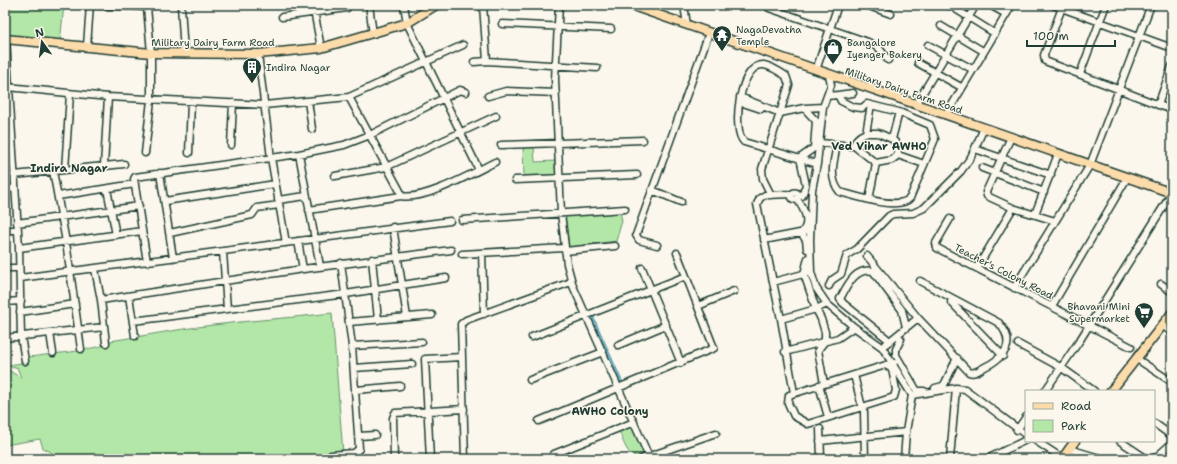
<svg xmlns="http://www.w3.org/2000/svg" width="1177" height="464" font-family="'Shantell Sans',sans-serif">
  <rect width="100%" height="100%" fill="#fbf7ec"/>
  <filter id="ink" filterUnits="userSpaceOnUse"><feTurbulence type="fractalNoise" baseFrequency=".025" numOctaves="2"/><feDisplacementMap in="SourceGraphic" scale="8" xChannelSelector="R" yChannelSelector="G"/><feConvolveMatrix kernelMatrix="1 2 1 2 8 2 1 2 1" color-interpolation-filters="sRGB"/></filter>
  <g filter="url(#ink)">
    <path fill="#b2e7a8" stroke="#68926e" d="M5,5H64L60,43L5,37Z
      M534,147L535,162L555,161L556,176L524,177L523,148Z
      M620,211L622,221L616,241L569,247L565,216Z
      M332,313L343,453L306,459H35L39,458L41,453L52,455L51,452L43,448L40,439L5,445V370L10,371L21,378L17,367L13,368L8,365L22,363L29,357L78,351C89,347 102,349 110,341C144,336 178,329 213,325C252,320 292,318 332,313Z
      M633,425L644,451V453L639,457C626,457 623,439 619,431Z"/>
    <path fill="#7dc5de" stroke="#578f9a" d="M593,316L623,383L620,384L590,317Z"/>
    <g fill="none" stroke-linecap="round" stroke-linejoin="round">
      <g stroke="#1f3d34" stroke-width="9">
        <path id="minor" d="M97,5L147,7L155,5
          M181,5L184,54
          M313,5L321,48
          M369,5L373,34
          M404,5L407,23L479,170
          M483,5L487,61
          M559,5L555,79L561,213L567,264L573,286L650,459
          M684,5L687,25
          M866,5L891,14
          M949,5L994,33
          M990,5L1006,14
          M1053,5L1172,48
          M1063,5L1044,55L1045,61L1172,110
          M769,8L868,42L879,48L888,60
          M282,17L347,8
          M502,24L611,29
          M941,26L983,51
          M6,39L19,248L21,336L25,361
          M928,45L972,69
          M87,46L90,5
          M258,54L271,158L286,243
          M474,62L487,61L597,68
          M918,63L961,87
          M816,70L838,5
          M829,74L831,85L823,107L817,164L812,190L810,240L811,272L816,288L827,304L854,327L882,347L912,395L956,388L965,389L1026,435
          M1080,74L1106,5
          M8,87L108,97L264,105L349,97L463,45
          M838,95L853,93
          M488,96L506,91L556,93
          M827,96L838,95L841,101L853,107L862,108L867,104L899,112L930,125L935,139L910,198C899,211 855,196 840,192C828,178 834,161 837,145
          M740,97L780,113L789,85L786,76C780,72 771,66 764,65C740,62 731,130 744,142L817,164
          M308,101L312,129
          M740,102L761,109
          M916,104L976,5
          M1158,105L1172,66
          M946,115L1012,5
          M866,133H878L892,139
          M1011,137L986,192L987,196L1013,208L1055,221
          M820,143L854,146L876,163L892,160L898,155L924,164
          M231,145L233,103
          M501,145L643,140
          M854,146C855,139 859,136 866,133L871,105
          M975,149L1051,175
          M145,153L151,100V53L147,7
          M189,153L191,102
          M299,154L320,266
          M898,155L896,143L892,139L899,112
          M104,166L108,97
          M982,168L1044,192
          M65,170L70,94
          M53,171L66,242L81,349
          M160,173L173,258
          M14,175L124,164
          M335,176L386,167L496,116
          M515,180L637,175
          M5,189L15,188
          M107,189L116,235
          M652,190L681,202
          M791.5 196a3.5 3.5 0 1 1 7 0a3.5 3.5 0 1 1-7 0Z
          M771,195L763,179L762,169L780,113L804,108L823,107
          M58,196L135,184
          M401,196C424,201 473,173 495,162
          M802,196L806,185L800,158L814,148L816,121L804,108
          M797,199C804,209 812,223 801,233L806,240L807,249
          M278,200L306,196
          M869,200L876,163
          M165,201L275,184
          M309,210L401,196L400,191L349,97
          M1035,214L1058,154
          M950,219L936,243L937,248L1131,347
          M462,220L625,209
          M17,223L139,206
          M393,227L407,317
          M5,230H17
          M170,233L252,215L257,208L279,205
          M764,240L805,232
          M298,241L303,269
          M657,245L639,240L636,235L709,33
          M19,248L142,231
          M565,251L615,246
          M223,252L227,309
          M482,253L484,314
          M462,254L564,248
          M867,256L918,318L969,372C974,374 978,371 983,368C1004,358 1017,344 999,323L920,281
          M808,258L804,274L816,309L821,319L825,332V341L818,350L824,384
          M372,259L378,320
          M147,262L134,179L135,177L299,154L344,145L370,135L460,90L466,92
          M5,268H19
          M642,268L681,363
          M977,268L1013,208
          M95,269L101,300L106,343
          M20,278L450,221
          M773,282L757,204L760,198L765,195L792,194
          M1161,284L1172,292
          M829,286L832,280L841,274L847,255L857,249L889,216L893,214L913,213L924,208L961,171L971,157L984,128
          M1014,288L1090,165L1151,5
          M887,290L902,310L906,327
          M129,296L135,336
          M101,300L303,269L451,250
          M5,302L21,301
          M951,302L1003,356
          M698,306L734,291
          M1052,306L1127,178
          M20,312L75,304
          M781,319L816,309L827,304
          M133,321L346,294L446,278
          M349,322L432,315
          M1163,326L1172,332
          M50,333L53,353
          M897,335L901,339L896,349V355L917,391H924
          M532,337L686,276
          M5,338L104,327
          M890,341L843,303L840,299C847,286 855,267 873,271L887,290L892,286
          M886,344L918,318
          M1018,344L1062,368L1094,391
          M618,345L666,325
          M352,346L422,342
          M785,352L838,338L854,327
          M1137,359L1172,382
          M886,365L892,369L896,390L894,397L808,424L794,416L788,403L789,395L886,365L894,363
          M354,368L412,364
          M854,375L862,407
          M530,380L603,352
          M819,385L828,417
          M935,388L943,386L945,383L957,358
          M356,390L400,386
          M1045,391L1080,340L1172,193
          M794,393L781,319L773,282L807,273
          M864,412L865,459
          M539,421L714,348L677,253
          M1154,423L1172,436
          M820,429L821,459
          M1017,430L1026,417
          M359,436L375,435
          M820,441L906,432
          M1036,441L1062,458
          M1120,441L1147,459
          M1069,449L1103,459
          M554,454L634,422
          M327,459L331,455L354,453L359,449L352,346L341,263
          M394,459L393,418L395,413L464,409
          M430,459L425,359L462,357
          M465,459L461,324L466,320L571,282
          M641,459L716,433
          M904,459L906,432L912,395
          M950,459L956,388
          M987,459L1026,440
          M1154,459L1172,443"/>
      </g>
      <g stroke="#1f3d34" stroke-width="11">
        <path id="major" d="M630,5L1172,193
          M5,39L151,53L258,54L321,48L407,23L436,5
          M1111,391L1172,313
          M1062,459L1075,441"/>
      </g>
      <use href="#minor" stroke="#fbf7ec" stroke-width="6"/>
      <use href="#major" stroke="#fddcac" stroke-width="8"/>
    </g>
  </g>
  <defs>
    <g id="temple-pin" transform="scale(1)"><path d="M0 17L-7.5 6A9.5 9.5 0 1 1 7.5 6Z" fill="#1f3d34" stroke="#fbf7ec"/><path d="M0-6L5-2H3V0L6.5 2.5H4V6H1.5V3h-3V6H-4V2.5H-6.5L-3 0V-2H-5Z" fill="#fff"/></g>
    <g id="shop-pin" transform="scale(1)"><path d="M0 17L-7.5 6A9.5 9.5 0 1 1 7.5 6Z" fill="#1f3d34" stroke="#fbf7ec"/><path d="M-5-2.5h2.3a2.7 3.5 0 0 1 5.4 0H5L5.5 6h-11ZM-1.5-2.5h3a1.5 2.3 0 0 0-3 0Z" fill="#fff"/></g>
    <g id="building-pin" transform="scale(1)"><path d="M0 17L-7.5 6A9.5 9.5 0 1 1 7.5 6Z" fill="#1f3d34" stroke="#fbf7ec"/><path d="M-4-6H4V6H1V3H-1V6H-4ZM-2.5-4.3h1.7v1.8h-1.7ZM.8-4.3h1.7v1.8H.8ZM-2.5-1h1.7V.8h-1.7ZM.8-1h1.7V.8H.8Z" fill="#fff"/></g>
    <g id="supermarket-pin" transform="scale(1)"><path d="M0 17L-7.5 6A9.5 9.5 0 1 1 7.5 6Z" fill="#1f3d34" stroke="#fbf7ec"/><path d="M-6-5.5h2.5l.6 2H6L4.5 2H-2.5L-4.4-4H-6ZM-1.5 3.2a1.3 1.3 0 1 0 .1 0ZM3 3.2a1.3 1.3 0 1 0 .1 0Z" fill="#fff"/></g>
  </defs>
  <g fill-rule="evenodd">
    <use href="#temple-pin" x="722" y="35"/>
    <use href="#shop-pin" x="833" y="48"/>
    <use href="#building-pin" x="252" y="67"/>
    <use href="#supermarket-pin" x="1144" y="312"/>
  </g>
  <g text-anchor="middle" stroke-width="3" stroke-linejoin="round" paint-order="stroke">
    <g font-size="10" fill="#1f3d34" stroke="#fbf7ec" text-anchor="start">
      <text x="736" y="33">NagaDevatha<tspan x="736" dy="12">Temple</tspan></text>
      <text x="847" y="46">Bangalore<tspan x="847" dy="12">Iyenger Bakery</tspan></text>
      <text x="266" y="71">Indira Nagar</text>
      <text x="1130" y="310" text-anchor="end">Bhavani Mini<tspan x="1130" dy="12">Supermarket</tspan></text>
    </g>
    <g font-size="10" fill="#1f3d34" stroke="#fbf7ec">
      <text x="213" y="46">Military Dairy Farm Road</text>
      <text transform="translate(904 90) rotate(19)" y="4">Military Dairy Farm Road</text>
      <text transform="translate(1004 271) rotate(27)" y="4">Teacher's Colony Road</text>
    </g>
    <g font-size="11" font-weight="bold" fill="#1f3d34" stroke="#fbf7ec">
      <text x="879" y="150">Ved Vihar AWHO</text>
      <text x="69" y="172">Indira Nagar</text>
      <text x="610" y="415">AWHO Colony</text>
    </g>
  </g>
  <rect width="1177" height="464" fill="none" stroke="#fbf7ec" stroke-width="20"/>
  <rect x="10" y="10" width="1157" height="444" fill="none" stroke="#1f3d34" stroke-width="1.5" filter="url(#ink)"/>
  <rect x="1025" y="390" width="130" height="52" fill="#fbf7ec" stroke="#a3ada2"/>
  <rect x="1033" y="403" width="20" height="6" fill="#fddcac" stroke="#a3ada2"/>
  <text x="1061" y="410" font-size="12" fill="#1f3d34">Road</text>
  <rect x="1033" y="420" width="20" height="12" fill="#b2e7a8" stroke="#a3ada2"/>
  <text x="1061" y="430" font-size="12" fill="#1f3d34">Park</text>
  <g transform="translate(42 42) rotate(346)" stroke="#fbf7ec" stroke-width="3" paint-order="stroke">
  <path d="M0-3L7 15L0 10L-7 15Z" fill="#1f3d34"/>
  <text y="-6" font-size="11" font-weight="bold" text-anchor="middle" fill="#1f3d34">N</text>
  </g>
  <path d="M1027 40v6h88v-6" fill="none" stroke="#1f3d34" stroke-width="2"/>
  <text x="1033" y="40" font-size="12" fill="#1f3d34" stroke="#fbf7ec" stroke-width="3" paint-order="stroke">100 m</text>
</svg>
